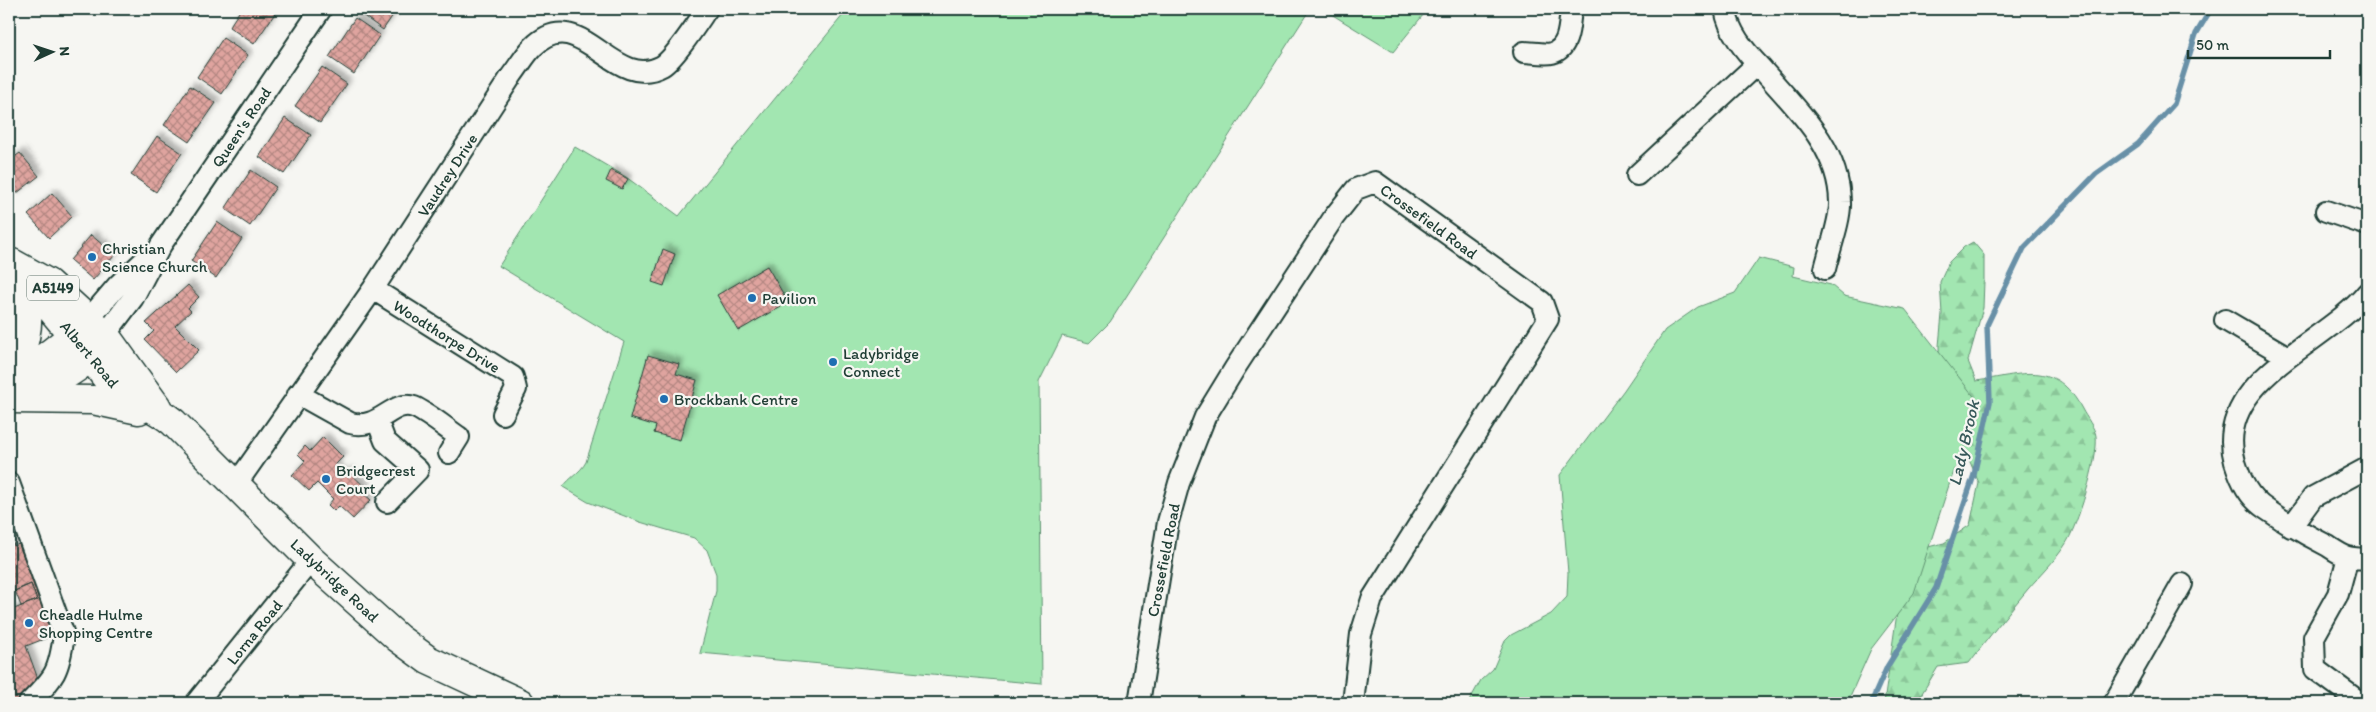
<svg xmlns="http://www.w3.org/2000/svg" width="2376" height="712" font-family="Itim,sans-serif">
  <defs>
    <pattern id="forest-firs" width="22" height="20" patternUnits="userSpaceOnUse" patternTransform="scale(1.25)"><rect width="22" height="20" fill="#a2e6b1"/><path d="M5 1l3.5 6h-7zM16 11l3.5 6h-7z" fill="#8bc699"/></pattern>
    <pattern id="building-cross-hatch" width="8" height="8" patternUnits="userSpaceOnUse" patternTransform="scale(1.25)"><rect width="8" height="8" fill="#dfa49f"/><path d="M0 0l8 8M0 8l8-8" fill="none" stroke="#b48782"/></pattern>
    <filter id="shadow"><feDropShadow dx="4.5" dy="-4.5" stdDeviation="2.5" flood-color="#0004"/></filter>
  </defs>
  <rect width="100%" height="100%" fill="#f6f6f2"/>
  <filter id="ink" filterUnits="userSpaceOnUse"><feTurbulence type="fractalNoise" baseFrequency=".02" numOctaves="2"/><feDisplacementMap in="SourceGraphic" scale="10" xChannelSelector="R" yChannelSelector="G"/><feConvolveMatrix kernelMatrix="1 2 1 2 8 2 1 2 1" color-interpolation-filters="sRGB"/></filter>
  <g filter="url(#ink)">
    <path fill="url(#forest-firs)" stroke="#609272" d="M1973,242L1984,255V281L1983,308L1968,361L1976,381C2021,375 2055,358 2082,409C2086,417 2095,428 2096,436C2099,457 2077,528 2065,545C2055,561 2040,575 2028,589C2008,613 1988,638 1969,663L1938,667L1916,703H1884L1897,613L1928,547L1944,543L1970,525L1979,483L1964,448L1955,436L1940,386L1939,346L1942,314L1940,282L1949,262L1964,247Z"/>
    <path fill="#a2e6b1" stroke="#609272" d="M848,9H1310L1110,322L1089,343L1062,336L1039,382L1042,684L700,653L716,591V574L707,550L694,538L640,522L588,502L563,487C570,477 580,473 586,462L624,342L499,266L575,147L626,177L679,216Z
      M1323,9H1428L1393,52Z
      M1759,258L1794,267L1793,276L1831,285L1844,296L1905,309L1980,404L1950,482L1914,593L1871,649L1847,703H1468L1481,680L1493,669L1505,641L1511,635L1551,614L1567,597L1568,573L1560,475L1624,390L1665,330L1698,307L1735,293Z"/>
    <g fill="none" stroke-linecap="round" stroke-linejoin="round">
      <path stroke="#6790a7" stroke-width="5.5" d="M1871,703L1887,667L1936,588L1974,475L1990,402L1987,325L2024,248L2096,174L2138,144L2174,104L2196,34L2211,9"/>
    </g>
    <path fill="url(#building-cross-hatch)" stroke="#1f3d34" filter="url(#shadow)" d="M241,9H278L254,44L229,27Z
      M360,9H397L383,30L358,12Z
      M355,18L380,35L354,74L329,57Z
      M223,38L248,55L222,94L197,77Z
      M322,67L347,84L320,123L295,106Z
      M190,86L216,103L189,142L164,125Z
      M285,118L311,135L284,174L259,157Z
      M157,136L182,153L156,192L131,175Z
      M20,153L39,176L12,197L9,193V161Z
      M251,170L276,187L250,226L225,209Z
      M611,170L628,179L622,189L606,181Z
      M52,193L72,216L49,238L28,215Z
      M217,222L242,239L216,278L191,261Z
      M91,235L115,255L93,280L70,260Z
      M663,249L675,254L664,286L652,282Z
      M767,266L788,302L738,331L717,295Z
      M188,285L199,297L188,308L191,311L175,326L199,350L176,372L145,340L154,331L146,323Z
      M648,355L679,364L676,374L697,380L680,440L654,433L656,426L630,418Z
      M323,437L343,457L334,466L344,475L348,471L366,488L362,492L371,500L353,519L339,506L334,511L328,505L333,499L317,483L309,491L292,475L305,461L298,454L305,446L310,451Z
      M9,532L14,546L19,544L54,635L26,646L38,679L24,701L19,703H9V611L37,600L31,584L9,593Z
      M31,584L37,600L21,606L15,591Z"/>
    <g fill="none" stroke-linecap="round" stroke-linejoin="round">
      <g stroke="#1f3d34" stroke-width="24">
        <path id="street" d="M1725,9C1729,32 1744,50 1760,67C1794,107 1839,145 1840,202C1841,219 1829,251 1825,269
          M1524,52C1532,52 1545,55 1552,53C1570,48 1569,24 1571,9
          M1637,175L1757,64
          M2326,211L2367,225
          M373,289L513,377L516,389L503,414
          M2367,293C2326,344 2212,381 2235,462C2241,481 2249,498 2266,509C2286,523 2306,535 2328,546C2334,550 2341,555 2348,557C2354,559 2361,558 2367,559
          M89,319L118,285L149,256
          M2225,320L2288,357
          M105,335L133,298L161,245L321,9
          M298,394L350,423C380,431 392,399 414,407C428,413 447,429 459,437L449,453
          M377,420L385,441L418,470L387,502
          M9,483L64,635C59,672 55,677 29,703
          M237,483L373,289L512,75C519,66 525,55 533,47C580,0 613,93 662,66C675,58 698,22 707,9
          M2291,527L2313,497L2367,468
          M2348,557L2338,594L2314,637L2315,669L2361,703
          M196,703L311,560
          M1139,703L1168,522L1179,483L1205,417L1235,368L1334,217L1356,189L1375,182L1542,302L1548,319L1372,599L1361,634L1353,703
          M2114,703L2182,584"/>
      </g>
      <g stroke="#1f3d34" stroke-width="31">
        <path id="secondary" d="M105,335L157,407
          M90,356C99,367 107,382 119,390C137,401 156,408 173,422L311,560L398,638L428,660L520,703
          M11,399L93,400L139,410"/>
      </g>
      <g stroke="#1f3d34" stroke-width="31">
        <path id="primary" d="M42,298L90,356
          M9,371C25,352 30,325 26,300C24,288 16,274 12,263
          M9,381C37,364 63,346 86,322
          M9,399C31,395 77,372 91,355C97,349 101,342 105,335L48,283L12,263"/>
      </g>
      <use href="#street" stroke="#f6f6f2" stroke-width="20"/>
      <use href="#secondary" stroke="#f6f6f2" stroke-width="28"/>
      <use href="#primary" stroke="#f6f6f2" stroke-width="28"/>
    </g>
  </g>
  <g fill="#1f6fb2" stroke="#f6f6f2" stroke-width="2">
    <circle cx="92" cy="257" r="5"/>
    <circle cx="752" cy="298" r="5"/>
    <circle cx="833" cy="362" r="5"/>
    <circle cx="664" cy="399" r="5"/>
    <circle cx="326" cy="479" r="5"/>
    <circle cx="29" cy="623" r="5"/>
  </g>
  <g text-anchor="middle" stroke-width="4.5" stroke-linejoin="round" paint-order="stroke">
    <rect fill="#f6f6f2" stroke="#60746d" stroke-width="1" x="27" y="275.5" width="52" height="25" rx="4"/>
    <g font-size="15" font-weight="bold" fill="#1f3d34">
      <text x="53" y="293">A5149</text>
    </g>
    <g font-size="16" fill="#1f3d34" stroke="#f6f6f2">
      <text transform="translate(241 127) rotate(-56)" y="6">Queen's Road</text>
      <text transform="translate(447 175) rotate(-57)" y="6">Vaudrey Drive</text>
      <text transform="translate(1429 221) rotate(36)" y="6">Crossefield Road</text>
      <text transform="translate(447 336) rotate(32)" y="6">Woodthorpe Drive</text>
      <text transform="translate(90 354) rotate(50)" y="6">Albert Road</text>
      <text transform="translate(1163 560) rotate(-79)" y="6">Crossefield Road</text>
      <text transform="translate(335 580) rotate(43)" y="6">Ladybridge Road</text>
      <text transform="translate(254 632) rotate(-51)" y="6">Lorna Road</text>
    </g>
    <g font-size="16" fill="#1f3d34" stroke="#f6f6f2" text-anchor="start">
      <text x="102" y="254">Christian<tspan x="102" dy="18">Science Church</tspan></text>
      <text x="762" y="304">Pavilion</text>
      <text x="843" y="359">Ladybridge<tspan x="843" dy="18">Connect</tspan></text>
      <text x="674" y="405">Brockbank Centre</text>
      <text x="336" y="476">Bridgecrest<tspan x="336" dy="18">Court</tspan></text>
      <text x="39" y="620">Cheadle Hulme<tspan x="39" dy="18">Shopping Centre</tspan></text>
    </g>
    <g font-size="18" font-style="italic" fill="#37595a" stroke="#f6f6f2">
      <text transform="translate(1964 443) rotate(-77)" y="6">Lady Brook</text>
    </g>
  </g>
  <rect width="2376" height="712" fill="none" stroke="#f6f6f2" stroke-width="30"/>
  <rect x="15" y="15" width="2346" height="682" fill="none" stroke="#1f3d34" stroke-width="2" filter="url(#ink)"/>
  <g transform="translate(52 52) rotate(87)" stroke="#f6f6f2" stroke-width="4" paint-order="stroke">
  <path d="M0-4L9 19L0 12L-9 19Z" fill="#1f3d34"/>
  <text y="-8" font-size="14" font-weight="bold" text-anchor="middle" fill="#1f3d34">N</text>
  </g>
  <path d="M2188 50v8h142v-8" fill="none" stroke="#1f3d34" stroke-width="2.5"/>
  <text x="2196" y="50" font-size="15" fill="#1f3d34" stroke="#f6f6f2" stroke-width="4" paint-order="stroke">50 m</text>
</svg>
